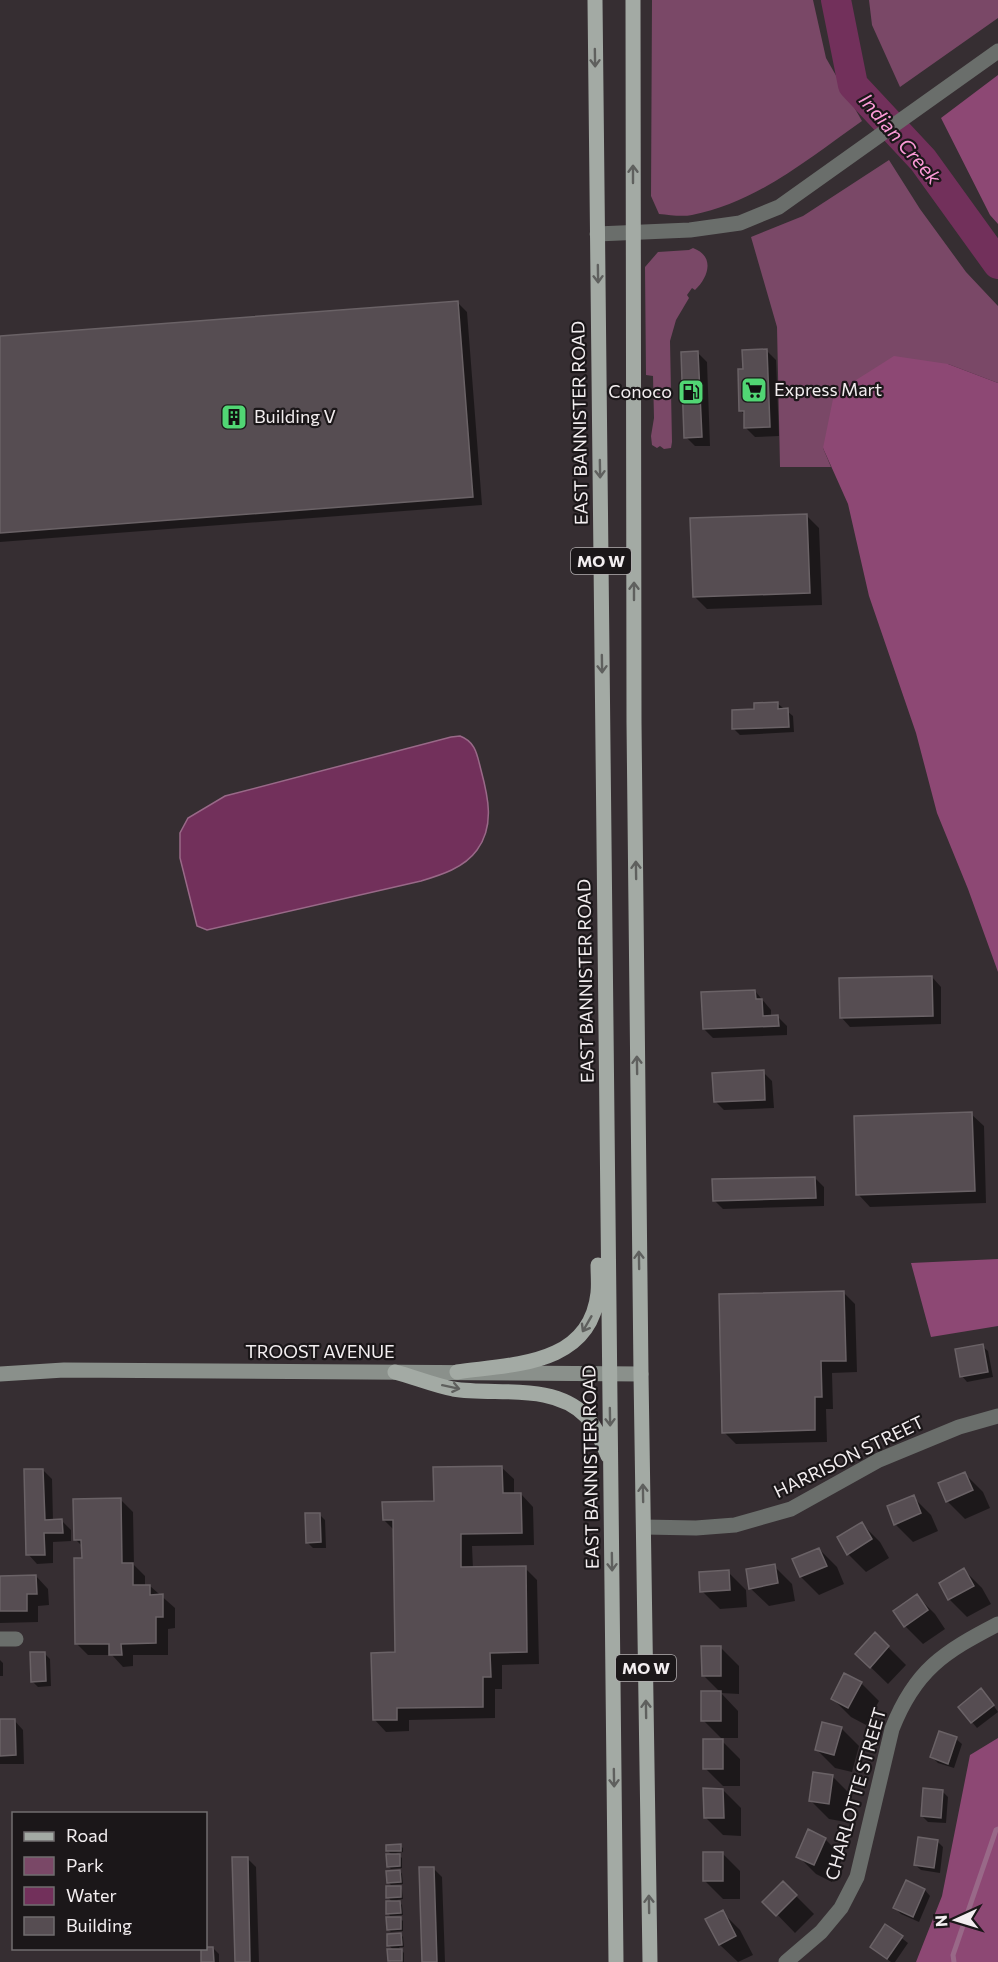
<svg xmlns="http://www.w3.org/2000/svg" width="998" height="1962" font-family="Commissioner,sans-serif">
  <rect width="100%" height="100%" fill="#362e32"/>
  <path fill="#7a4867" d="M652,0H813L826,58L862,121C809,158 758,202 692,215C682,217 670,215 659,214L651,196Z
    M869,0H998V18L900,87L872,25Z
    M889,160L920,209L966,272L998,306V383L948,364L823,448L831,467H780L777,327L751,237L803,216Z
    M693,248C715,256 709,277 695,290L692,288L687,295L689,298L676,320L670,341L672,442L671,448L664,449L660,446L657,448L652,445L651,436L654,418L653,376L646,375L645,267L658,252L689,250Z"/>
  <path fill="#8d4874" d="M998,75V224L990,215L941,118Z
    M894,356L948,364L998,383V972L968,889L937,813L916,733L869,596L848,504L823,448L834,394Z
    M998,1259V1326L931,1337L911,1263Z
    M998,1738V1962H916L942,1896L970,1755Z"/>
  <path fill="#72305b" stroke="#996988" stroke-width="1.5" d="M460,736C476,742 477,755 481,770C488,796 495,826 477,850C464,868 441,875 421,881L207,930L197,926L180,858V833L188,818L225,796L451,737Z"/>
  <path fill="#0007" d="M458,303L467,312L482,505L0,542V338Z
    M767,351L776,360L779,436L755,437L746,428L745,415L740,410L744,370Z
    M698,353L707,362L710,446H695L686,437Z
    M807,516L819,528L822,605L707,609L694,596Z
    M777,703L793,716L794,732L740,735L734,729L756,710Z
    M932,977L941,987V1024L850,1027L841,1017Z
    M755,991L771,1010V1017H778L787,1026V1035L713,1038L704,1029Z
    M763,1072L772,1081L774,1108L724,1110L715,1101Z
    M971,1114L984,1126L986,1203L870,1207L858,1194Z
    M815,1178L824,1187V1206L723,1209L714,1200Z
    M843,1292L855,1304L857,1372L832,1373L833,1409H826L827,1442L736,1444L724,1432Z
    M982,1346L988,1351L993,1377L967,1382L962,1376Z
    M501,1467L514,1479V1494H521L533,1507L534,1545L472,1546L473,1569L525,1568L537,1580L539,1664L502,1665V1689H495V1718L409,1720V1731L386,1732L374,1719L396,1653L394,1530L384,1520L436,1503Z
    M43,1470L52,1479L53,1521H62L71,1530V1541L53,1542V1563L37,1564L28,1554Z
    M965,1474L983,1492L990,1508L965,1519L947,1501Z
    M913,1497L931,1515L938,1531L913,1542L895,1524Z
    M121,1500L133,1512L134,1565L145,1576V1586H150L175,1608V1628L168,1629V1655H133V1666L123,1667L112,1655H88L76,1643L83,1547L75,1539Z
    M319,1514L325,1520L326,1548H313L307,1542Z
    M862,1524L880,1542L889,1558L866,1572L848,1554Z
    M819,1549L837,1567L844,1584L819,1595L801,1577Z
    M774,1566L792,1584L795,1601L769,1606L750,1588Z
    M964,1570L982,1588L991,1604L967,1617L949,1599L941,1584Z
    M728,1572L746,1590L747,1607L720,1609L702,1591Z
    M36,1576L48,1589L49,1605L38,1606V1622L0,1623V1577Z
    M917,1596L935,1614L945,1629L923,1644L905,1626L895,1611Z
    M875,1634L906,1665L888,1684L857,1654Z
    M721,1648L739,1666V1694L721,1693L738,1711V1738H721L703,1720L721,1693L703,1675Z
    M44,1653L50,1659L51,1686L38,1687L32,1681Z
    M0,1660L3,1663V1676H0Z
    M861,1683L879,1701L866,1725L851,1717L833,1699Z
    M987,1696L998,1712L977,1728L972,1722Z
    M14,1720L23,1730L24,1764H0V1721Z
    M841,1728L859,1746L852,1772L835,1768L817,1750Z
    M956,1739L962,1744L954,1768L938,1763L932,1757Z
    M722,1741L740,1759V1786H723L705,1768Z
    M832,1776L850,1794L846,1822L829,1819L811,1801Z
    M723,1790L741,1808V1836L723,1835L705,1817Z
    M942,1791L948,1797L946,1823L928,1822L922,1816Z
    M825,1839L843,1857L832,1882L816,1874L798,1856Z
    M937,1841L943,1847L940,1873L921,1870L915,1865Z
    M400,1846L403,1848V1852L396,1853L402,1858V1868L391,1869L388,1866L393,1856L387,1850Z
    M722,1853L740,1871V1899H723L705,1881Z
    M247,1858L256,1867L259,1962H237Z
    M433,1868L442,1877L445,1962H423Z
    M400,1871L402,1874L403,1884L391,1885L388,1882Z
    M906,1882L925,1890L930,1896L919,1922L901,1914L895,1908Z
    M783,1883L814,1914L795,1933L765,1902Z
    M400,1887L402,1890L403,1899L397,1900L402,1905L403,1915L390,1916L388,1913L393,1903L388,1897Z
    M722,1912L740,1930L753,1955L738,1962L720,1945L707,1920Z
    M400,1918L403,1921V1931L391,1932L388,1929Z
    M886,1926L908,1943L895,1962H891L872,1947Z
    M401,1935L403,1937L404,1947H399L404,1953V1962H391L389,1960L394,1950L388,1945Z
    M213,1948L219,1954V1962H203Z"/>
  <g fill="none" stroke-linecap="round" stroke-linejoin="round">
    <path stroke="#996988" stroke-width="5" d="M954,1962L953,1955L996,1830L998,1829"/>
    <path stroke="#72305b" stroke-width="30" d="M836,0L853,85L923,160L998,264"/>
  </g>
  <path fill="#564d52" stroke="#6a6266" stroke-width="1.5" d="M458,301L473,497L0,533V336Z
    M767,349L770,427L744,428V411H739L738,369H743L742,350Z
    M698,351L702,437L684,438L681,352Z
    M807,514L810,593L693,597L690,518Z
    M778,702V709L788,708L789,727L732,729V710L754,709V703Z
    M932,976L933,1016L840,1018L839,978Z
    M755,990L756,999H762L763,1016L778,1015L779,1026L703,1029L701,992Z
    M764,1070L765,1100L714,1102L712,1073Z
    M972,1112L975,1191L856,1195L854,1116Z
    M815,1177L816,1198L713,1201L712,1179Z
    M844,1291L846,1361H821L822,1397H815V1430L722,1433L719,1294Z
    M983,1344L988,1372L960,1377L955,1349Z
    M502,1466L503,1493H521L522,1533L461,1534V1567L526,1566L527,1652L490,1653L491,1677H483V1707L397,1708V1720H373L371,1653L395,1652L393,1520H383L382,1502L434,1501L433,1467Z
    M24,1469H43L45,1520L62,1519L63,1533H44L45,1555H26Z
    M965,1472L973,1490L946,1502L938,1483Z
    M914,1495L921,1513L894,1525L887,1506Z
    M121,1498L122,1563H133V1585H150V1595L163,1594V1617H156V1643L121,1644L122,1655H109V1644H75L74,1558H82L81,1540H74L73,1499Z
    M305,1513H320L321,1542L306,1543Z
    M862,1522L872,1539L847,1555L837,1537Z
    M819,1548L827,1566L800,1577L792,1559Z
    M775,1564L778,1583L749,1589L746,1569Z
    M964,1568L974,1586L948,1600L939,1583Z
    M729,1570L730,1590L700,1592L699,1572Z
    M36,1575L37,1594H27V1611H0V1576Z
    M917,1594L928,1610L904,1627L893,1611Z
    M875,1632L889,1646L870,1668L855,1654Z
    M701,1646H721V1676H702Z
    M30,1652H45L46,1681L31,1682Z
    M844,1673L862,1682L848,1708L831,1699Z
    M981,1688L994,1705L971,1723L958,1707Z
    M701,1691H721V1721H701Z
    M0,1719H15L16,1755L0,1756Z
    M822,1722L842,1727L834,1755L815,1750Z
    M939,1731L957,1737L948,1764L930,1757Z
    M703,1739H723V1769H703Z
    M813,1772L833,1775L829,1804L809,1801Z
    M703,1788L723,1789L724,1818H704Z
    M923,1788L943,1790L941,1818L921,1816Z
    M808,1829L826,1838L814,1865L796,1857Z
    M918,1837L938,1840L934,1868L914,1865Z
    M401,1844V1851H386V1845Z
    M703,1852H723V1881H703Z
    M386,1854H400V1866L387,1867Z
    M232,1857H248L250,1962H235Z
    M419,1867H434L437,1962H422Z
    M400,1870L401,1882L387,1883L386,1871Z
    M906,1880L925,1889L913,1917L893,1908Z
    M783,1881L797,1895L776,1916L762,1902Z
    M386,1886H401V1897L386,1898Z
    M386,1901H400L401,1913L386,1914Z
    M723,1910L736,1936L719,1945L705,1919Z
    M386,1917H401V1929L387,1930Z
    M885,1924L903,1936L887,1959L870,1947Z
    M401,1933L402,1945L387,1946V1934Z
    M206,1947H213L214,1962H201V1948Z
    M387,1949H402V1961H388Z"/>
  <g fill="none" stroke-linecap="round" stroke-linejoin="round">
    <path stroke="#6a6e6b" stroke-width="15" d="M597,234L690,230L740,223L779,207L998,51
      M644,1527L696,1528L735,1525L791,1509L879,1460L959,1427L998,1416
      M0,1639H16
      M786,1962L821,1932L841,1908L857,1877L892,1729C915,1670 944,1652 998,1624"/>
    <path stroke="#8a908b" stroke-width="15" d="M0,1374L64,1370L641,1374"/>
    <path stroke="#a3aaa4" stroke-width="15" d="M595,0L616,1962
      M633,0L634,722L641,1374L650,1962
      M395,1372C414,1377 433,1385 453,1389C495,1396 553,1382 586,1416C596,1427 602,1442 608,1456
      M457,1372C512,1364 590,1366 598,1293C599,1284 598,1274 598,1265"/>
  </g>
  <defs><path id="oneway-shaft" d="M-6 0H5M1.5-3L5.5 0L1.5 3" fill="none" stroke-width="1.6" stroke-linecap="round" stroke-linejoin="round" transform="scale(1.5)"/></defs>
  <g stroke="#5f605e">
    <use href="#oneway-shaft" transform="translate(595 58) rotate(89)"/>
    <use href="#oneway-shaft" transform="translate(633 174) rotate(-90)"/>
    <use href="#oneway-shaft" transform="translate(598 274) rotate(89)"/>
    <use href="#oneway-shaft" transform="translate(600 469) rotate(89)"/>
    <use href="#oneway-shaft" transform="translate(634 591) rotate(-90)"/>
    <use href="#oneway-shaft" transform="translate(602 664) rotate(89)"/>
    <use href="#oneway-shaft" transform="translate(636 870) rotate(-91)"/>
    <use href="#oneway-shaft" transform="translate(637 1065) rotate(-91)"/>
    <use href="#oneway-shaft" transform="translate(639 1260) rotate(-91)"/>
    <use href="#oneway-shaft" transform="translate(587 1324) rotate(120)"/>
    <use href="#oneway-shaft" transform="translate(451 1387) rotate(12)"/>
    <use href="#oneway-shaft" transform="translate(610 1417) rotate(89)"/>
    <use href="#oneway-shaft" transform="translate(643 1493) rotate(-91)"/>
    <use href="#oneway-shaft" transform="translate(612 1562) rotate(89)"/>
    <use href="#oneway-shaft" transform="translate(646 1709) rotate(-91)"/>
    <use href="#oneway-shaft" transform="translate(614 1778) rotate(89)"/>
    <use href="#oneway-shaft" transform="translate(649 1904) rotate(-91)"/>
  </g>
  <defs>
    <g id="supermarket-square" transform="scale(1.35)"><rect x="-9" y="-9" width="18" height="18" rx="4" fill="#51d674" stroke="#1b1719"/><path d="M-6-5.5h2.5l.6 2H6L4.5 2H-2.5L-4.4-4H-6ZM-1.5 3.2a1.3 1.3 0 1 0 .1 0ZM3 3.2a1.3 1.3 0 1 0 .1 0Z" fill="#111"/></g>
    <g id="fuel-square" transform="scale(1.35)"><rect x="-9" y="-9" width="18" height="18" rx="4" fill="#51d674" stroke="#1b1719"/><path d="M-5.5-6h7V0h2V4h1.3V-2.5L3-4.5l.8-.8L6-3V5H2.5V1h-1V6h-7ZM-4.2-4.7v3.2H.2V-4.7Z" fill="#111"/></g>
    <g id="building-square" transform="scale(1.35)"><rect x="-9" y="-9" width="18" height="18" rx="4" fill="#51d674" stroke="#1b1719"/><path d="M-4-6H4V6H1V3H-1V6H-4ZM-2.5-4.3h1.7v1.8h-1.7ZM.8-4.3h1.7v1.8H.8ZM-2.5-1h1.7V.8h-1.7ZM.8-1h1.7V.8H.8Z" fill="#111"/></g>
  </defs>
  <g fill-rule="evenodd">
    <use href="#supermarket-square" x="754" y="390"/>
    <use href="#fuel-square" x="691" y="392"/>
    <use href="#building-square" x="234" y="417"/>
  </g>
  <g text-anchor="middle" stroke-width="4.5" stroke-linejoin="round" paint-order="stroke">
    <g fill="#1b1719" stroke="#b2aeb0" stroke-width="1.5">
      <rect x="571" y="548" width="60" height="26" rx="4.5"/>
      <rect x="616" y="1655" width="60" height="26" rx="4.5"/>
    </g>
    <g font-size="16" font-weight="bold" fill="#f3eef0">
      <text x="601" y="567">MO W</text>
      <text x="646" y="1674">MO W</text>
    </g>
    <g font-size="18" fill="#f3eef0" stroke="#1b1719" text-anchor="start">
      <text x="774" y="396">Express Mart</text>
      <text x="672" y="398" text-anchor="end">Conoco</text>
      <text x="254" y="423">Building V</text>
    </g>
    <g font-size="18" fill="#f3eef0" stroke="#1b1719">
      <text transform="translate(580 423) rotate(-91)" y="6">EAST BANNISTER ROAD</text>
      <text transform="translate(586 981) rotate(-91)" y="6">EAST BANNISTER ROAD</text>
      <text x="320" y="1358">TROOST AVENUE</text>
      <text transform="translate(849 1457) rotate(-26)" y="6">HARRISON STREET</text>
      <text transform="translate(591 1467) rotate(-91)" y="6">EAST BANNISTER ROAD</text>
      <text transform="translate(856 1794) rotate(-74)" y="6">CHARLOTTE STREET</text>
    </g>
    <g font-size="20" font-style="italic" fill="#fc9ad7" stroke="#1b1719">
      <text transform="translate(900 139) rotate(49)" y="7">Indian Creek</text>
    </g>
  </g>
  <rect x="12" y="1812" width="195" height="138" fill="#1b1719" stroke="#716d6f" stroke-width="1.5"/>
  <rect x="24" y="1832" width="30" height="9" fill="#a3aaa4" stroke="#716d6f" stroke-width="1.5"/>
  <text x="66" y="1842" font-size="18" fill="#f3eef0">Road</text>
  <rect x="24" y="1857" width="30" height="18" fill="#7a4867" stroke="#716d6f" stroke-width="1.5"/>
  <text x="66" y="1872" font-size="18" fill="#f3eef0">Park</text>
  <rect x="24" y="1887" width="30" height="18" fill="#72305b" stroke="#716d6f" stroke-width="1.5"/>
  <text x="66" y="1902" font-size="18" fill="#f3eef0">Water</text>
  <rect x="24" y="1917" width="30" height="18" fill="#564d52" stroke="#716d6f" stroke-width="1.5"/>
  <text x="66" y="1932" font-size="18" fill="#f3eef0">Building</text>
  <g transform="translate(956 1920) rotate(266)" stroke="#1b1719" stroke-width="4.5" paint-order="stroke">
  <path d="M0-4.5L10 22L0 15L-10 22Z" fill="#f3eef0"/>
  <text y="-9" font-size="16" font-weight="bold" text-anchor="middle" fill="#f3eef0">N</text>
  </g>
</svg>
